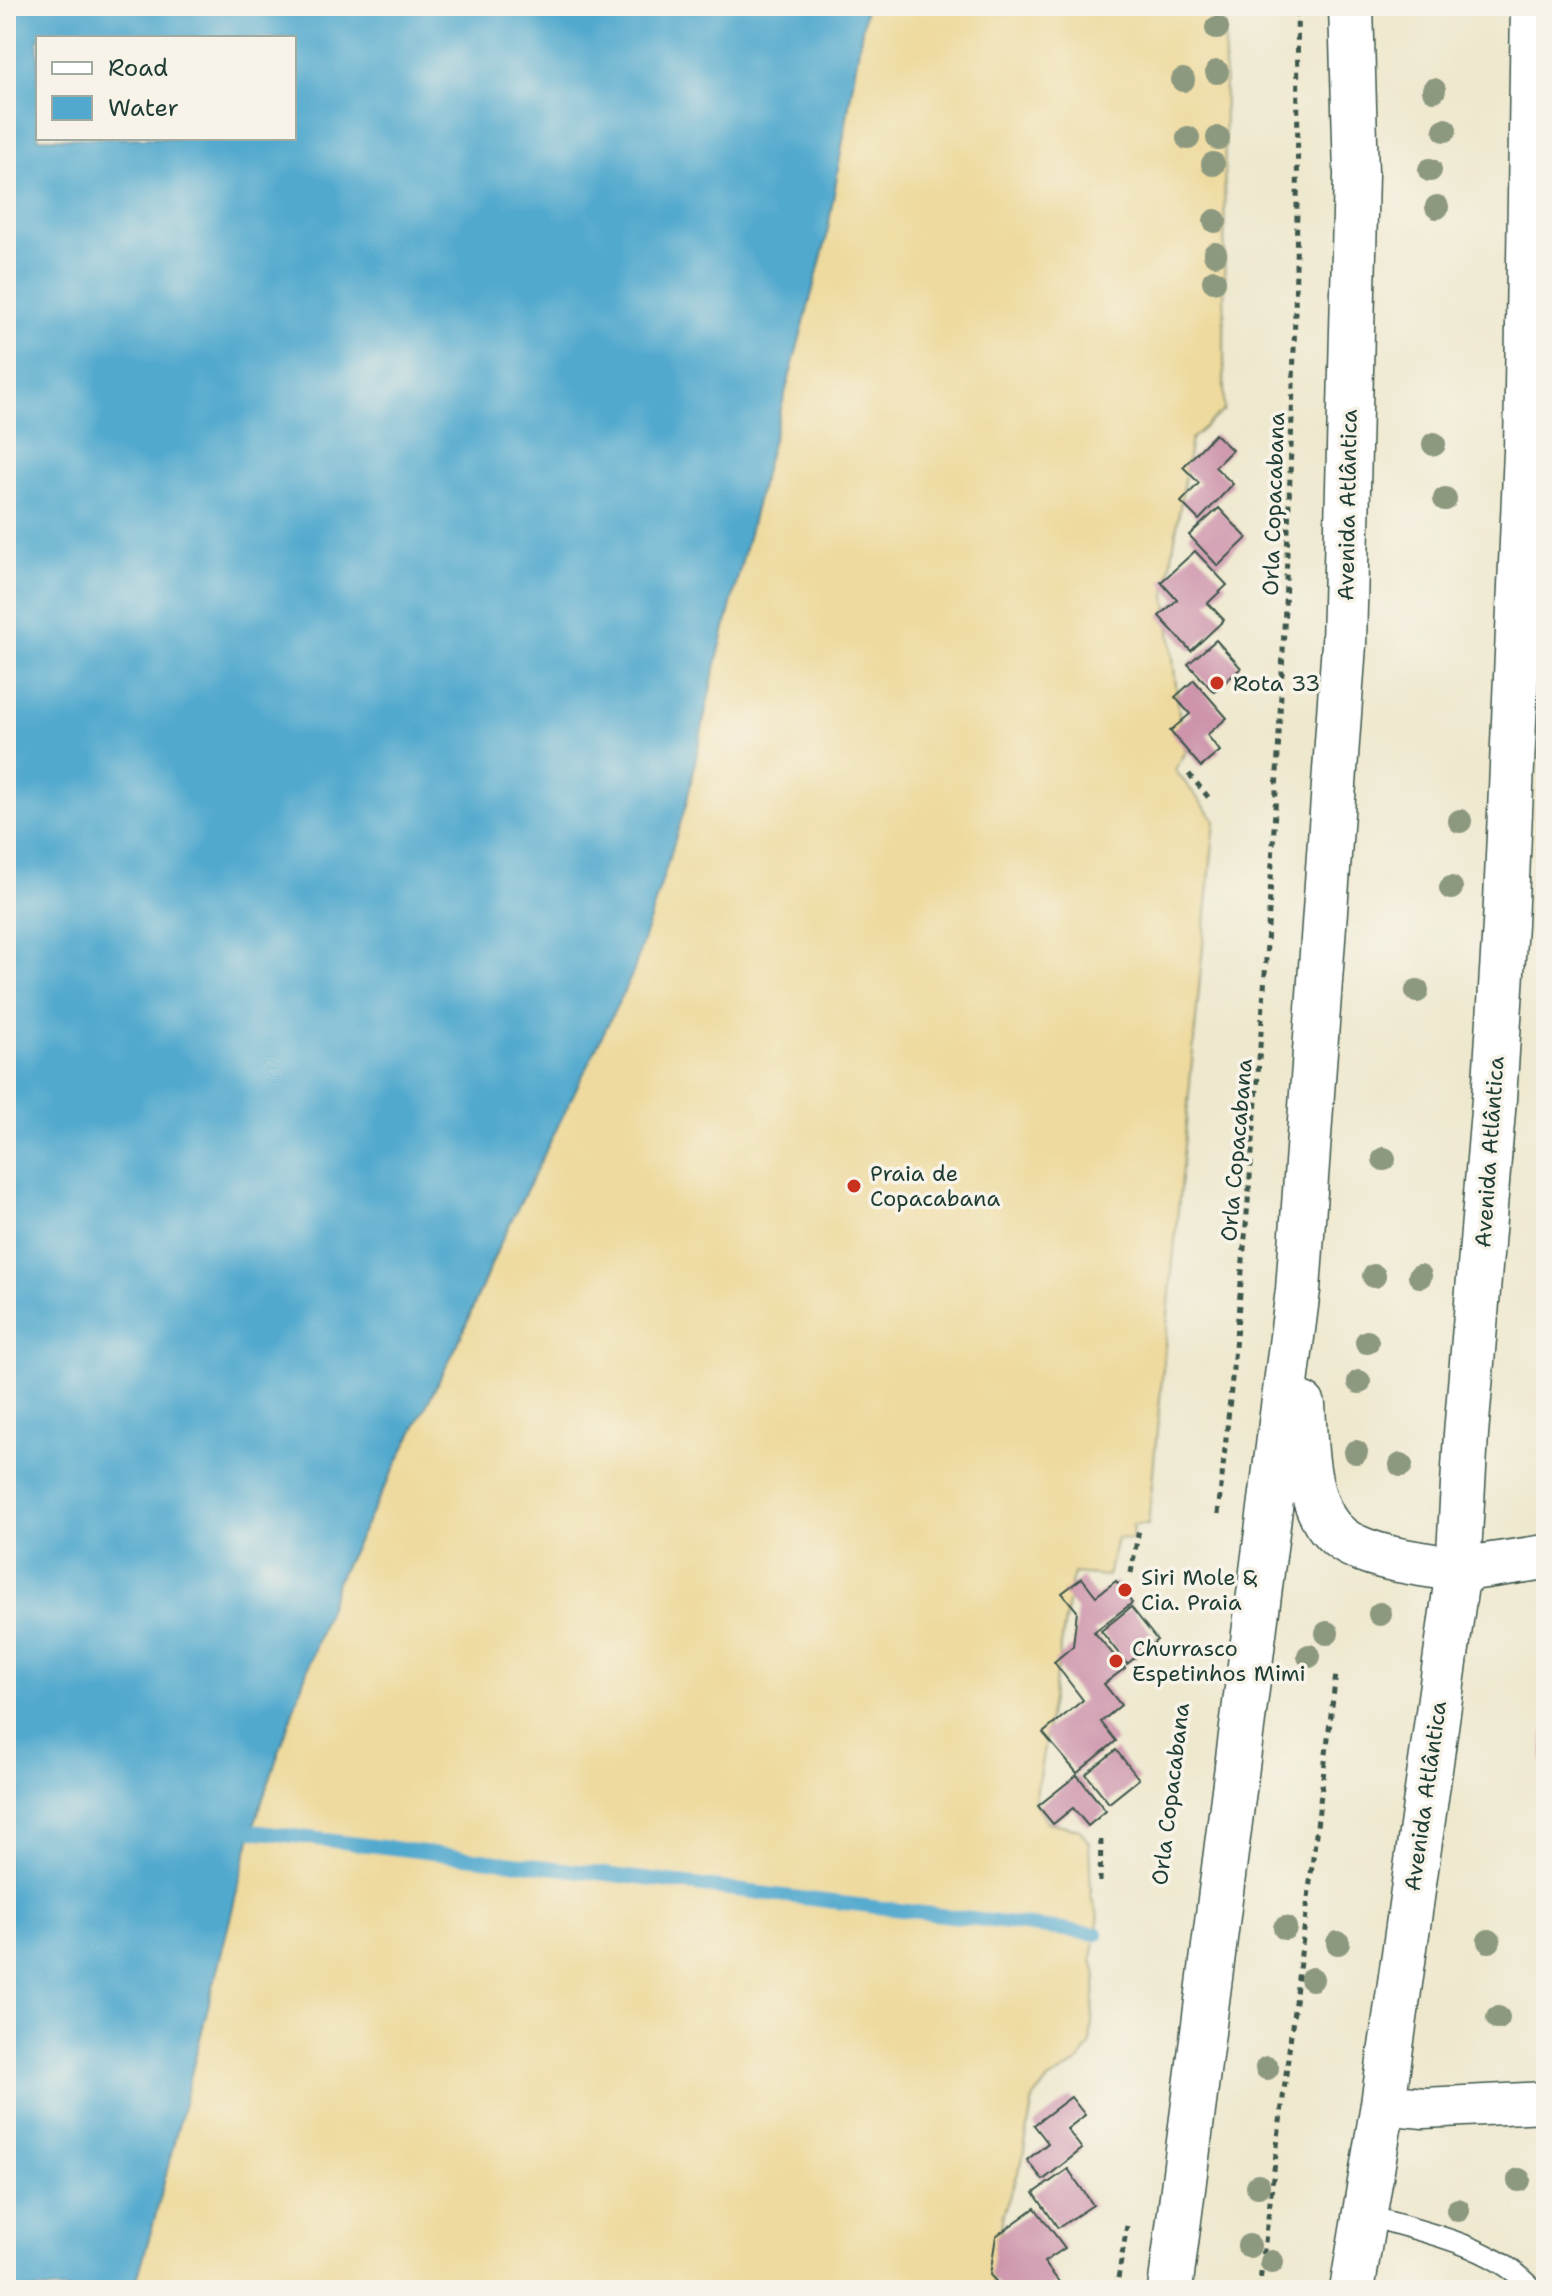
<svg xmlns="http://www.w3.org/2000/svg" width="1552" height="2296" font-family="'Shantell Sans',sans-serif">
  <rect width="100%" height="100%" fill="#f7f3e8"/>
  <filter id="ink" filterUnits="userSpaceOnUse"><feTurbulence type="fractalNoise" baseFrequency=".0125" numOctaves="2"/><feDisplacementMap in="SourceGraphic" scale="16" xChannelSelector="R" yChannelSelector="G"/><feConvolveMatrix kernelMatrix="1 2 1 2 8 2 1 2 1" color-interpolation-filters="sRGB"/></filter>
  <filter id="wash" filterUnits="userSpaceOnUse"><feTurbulence type="fractalNoise" baseFrequency=".006" numOctaves="4" result="noise"/><feDisplacementMap in="SourceGraphic" scale="32" xChannelSelector="R" yChannelSelector="G"/><feGaussianBlur stdDeviation="1.8" result="paint"/><feColorMatrix in="noise" values="0 0 0 0 0 0 0 0 0 0 0 0 0 0 0 0 0 1.4 0 .05"/><feComposite in="paint" operator="in"/></filter>
  <g filter="url(#wash)">
    <rect width="100%" height="100%" fill="#eee8ce"/>
    <path fill="#eeda9e" stroke="#868c69" stroke-width="2" d="M866,6H1225L1224,410L1191,439L1166,594L1181,731L1186,752L1175,770L1215,820L1148,1525H1133L1132,1540L1117,1538L1108,1576L1073,1573L1035,1801L1047,1822L1079,1829L1089,1843L1091,1897L1099,1916L1092,1959L1096,1975L1090,2045L1079,2062L1048,2081L1033,2099L1022,2162L1003,2214L992,2290H134L157,2210L252,1831L338,1579L459,1341L686,805L713,676L766,465L826,240Z"/>
    <path fill="#51a9ce" stroke="#387381" stroke-width="2" fill-rule="evenodd" d="M6,6H866L826,240L766,465L713,676L686,805L633,973L497,1250L459,1341L338,1579L252,1831L157,2210L134,2290H6ZM38,38H294V138H38Z"/>
    <g fill="none" stroke-linecap="round" stroke-linejoin="round">
      <path stroke="#51a9ce" stroke-width="14" d="M252,1831L1097,1934"/>
    </g>
    <g id="blocks">
      <path fill="#cd94ac" d="M1215,434L1232,450L1215,467L1233,484L1199,520L1181,502L1199,483L1183,467Z
        M1219,508L1247,538L1218,566L1189,535Z
        M1195,551L1227,585L1208,603L1224,620L1191,651L1159,616L1177,600L1161,582Z
        M1216,640L1241,668L1214,692L1188,664Z
        M1194,680L1227,718L1207,735L1220,751L1201,767L1170,731L1190,714L1175,697Z
        M1082,1578L1096,1596L1116,1581L1132,1603L1094,1632L1125,1668L1104,1684L1121,1705L1101,1722L1116,1741L1077,1773L1043,1733L1083,1700L1054,1662L1073,1646L1077,1611L1062,1593Z
        M1131,1607L1157,1640L1127,1664L1101,1631Z
        M1544,1731H1546V1764H1542Z
        M1116,1750L1139,1779L1109,1803L1086,1774Z
        M1077,1775L1106,1811L1088,1826L1073,1808L1053,1824L1038,1806Z
        M1071,2097L1085,2115L1067,2129L1082,2149L1043,2180L1027,2160L1048,2143L1034,2125Z
        M1068,2169L1093,2205L1058,2228L1034,2193Z
        M1035,2208L1065,2248L1044,2262L1059,2282L1047,2290H1004L990,2275L996,2236Z"/>
    </g>
  </g>
  <g filter="url(#ink)">
    <use href="#blocks" fill-opacity="0" stroke="#3e574b" stroke-width="2"/>
    <g fill="none" stroke-linecap="round" stroke-linejoin="round">
      <g stroke="#3e574b" stroke-width="23">
        <path id="lane" d="M1365,2215C1422,2232 1493,2244 1534,2290"/>
      </g>
      <g stroke="#3e574b" stroke-width="43">
        <path id="street" d="M1383,2104L1424,2108L1546,2102"/>
      </g>
      <g stroke="#3e574b" stroke-width="47">
        <path id="primary" d="M1458,1570L1546,1557"/>
      </g>
      <g stroke="#3e574b" stroke-width="47">
        <path id="highway" d="M1303,1405C1306,1452 1304,1526 1356,1547C1387,1561 1425,1564 1458,1570
          M1170,2290L1298,1290L1344,644L1356,174L1351,6
          M1352,2290L1383,2104L1458,1570L1466,1434L1494,1099L1505,924L1526,451L1533,6"/>
      </g>
      <path stroke="#3e574b" stroke-width="5" stroke-dasharray="6 6" stroke-linecap="butt" d="M1189,774L1209,798
        M1218,1514C1251,1212 1272,909 1285,606C1293,406 1300,206 1297,6
        M1131,1573L1139,1529
        M1100,1882L1101,1839
        M1116,2290L1127,2226
        M1259,2290L1336,1674"/>
      <use href="#lane" stroke="#fff" stroke-width="20"/>
      <use href="#street" stroke="#fff" stroke-width="40"/>
      <use href="#primary" stroke="#fff" stroke-width="44"/>
      <use href="#highway" stroke="#fff" stroke-width="44"/>
    </g>
    <g fill="#8d997f">
      <circle cx="1217" cy="28" r="12"/>
      <circle cx="1217" cy="72" r="12"/>
      <circle cx="1183" cy="80" r="12"/>
      <circle cx="1434" cy="90" r="12"/>
      <circle cx="1445" cy="130" r="12"/>
      <circle cx="1188" cy="138" r="12"/>
      <circle cx="1218" cy="138" r="12"/>
      <circle cx="1213" cy="164" r="12"/>
      <circle cx="1430" cy="170" r="12"/>
      <circle cx="1437" cy="207" r="12"/>
      <circle cx="1215" cy="221" r="12"/>
      <circle cx="1215" cy="254" r="12"/>
      <circle cx="1214" cy="281" r="12"/>
      <circle cx="1434" cy="444" r="12"/>
      <circle cx="1445" cy="499" r="12"/>
      <circle cx="1460" cy="821" r="12"/>
      <circle cx="1451" cy="888" r="12"/>
      <circle cx="1417" cy="991" r="12"/>
      <circle cx="1384" cy="1159" r="12"/>
      <circle cx="1374" cy="1276" r="12"/>
      <circle cx="1420" cy="1276" r="12"/>
      <circle cx="1367" cy="1342" r="12"/>
      <circle cx="1359" cy="1382" r="12"/>
      <circle cx="1356" cy="1452" r="12"/>
      <circle cx="1401" cy="1465" r="12"/>
      <circle cx="1380" cy="1614" r="12"/>
      <circle cx="1327" cy="1633" r="12"/>
      <circle cx="1309" cy="1656" r="12"/>
      <circle cx="1285" cy="1928" r="12"/>
      <circle cx="1489" cy="1941" r="12"/>
      <circle cx="1338" cy="1943" r="12"/>
      <circle cx="1312" cy="1979" r="12"/>
      <circle cx="1498" cy="2018" r="12"/>
      <circle cx="1267" cy="2068" r="12"/>
      <circle cx="1519" cy="2180" r="12"/>
      <circle cx="1258" cy="2186" r="12"/>
      <circle cx="1458" cy="2210" r="12"/>
      <circle cx="1249" cy="2246" r="12"/>
      <circle cx="1272" cy="2262" r="12"/>
    </g>
  </g>
  <g fill="#c8321e" stroke="#f7f3e8" stroke-width="3">
    <circle cx="1217" cy="683" r="8"/>
    <circle cx="854" cy="1186" r="8"/>
    <circle cx="1125" cy="1590" r="8"/>
    <circle cx="1116" cy="1661" r="8"/>
  </g>
  <g text-anchor="middle" stroke-width="7" stroke-linejoin="round" paint-order="stroke">
    <g font-size="22" fill="#1f3d34" stroke="#f7f3e8">
      <text transform="translate(1273 504) rotate(-88)" y="8">Orla Copacabana</text>
      <text transform="translate(1347 505) rotate(-89)" y="8">Avenida Atlântica</text>
      <text transform="translate(1236 1150) rotate(-85)" y="8">Orla Copacabana</text>
      <text transform="translate(1489 1152) rotate(-86)" y="8">Avenida Atlântica</text>
      <text transform="translate(1170 1794) rotate(-83)" y="8">Orla Copacabana</text>
      <text transform="translate(1425 1796) rotate(-82)" y="8">Avenida Atlântica</text>
    </g>
    <g font-size="22" fill="#1f3d34" stroke="#f7f3e8" text-anchor="start">
      <text x="1233" y="691">Rota 33</text>
      <text x="870" y="1181">Praia de<tspan x="870" dy="25">Copacabana</tspan></text>
      <text x="1141" y="1585">Siri Mole &amp;<tspan x="1141" dy="25">Cia. Praia</tspan></text>
      <text x="1132" y="1656">Churrasco<tspan x="1132" dy="25">Espetinhos Mimi</tspan></text>
    </g>
  </g>
  <rect width="1552" height="2296" fill="none" stroke="#f7f3e8" stroke-width="32"/>
  <rect x="36" y="36" width="260" height="104" fill="#f7f3e8" stroke="#a1aaa0" stroke-width="2"/>
  <rect x="52" y="62" width="40" height="12" fill="#ffffff" stroke="#a1aaa0" stroke-width="2"/>
  <text x="108" y="76" font-size="24" fill="#1f3d34">Road</text>
  <rect x="52" y="96" width="40" height="24" fill="#51a9ce" stroke="#a1aaa0" stroke-width="2"/>
  <text x="108" y="116" font-size="24" fill="#1f3d34">Water</text>
</svg>
